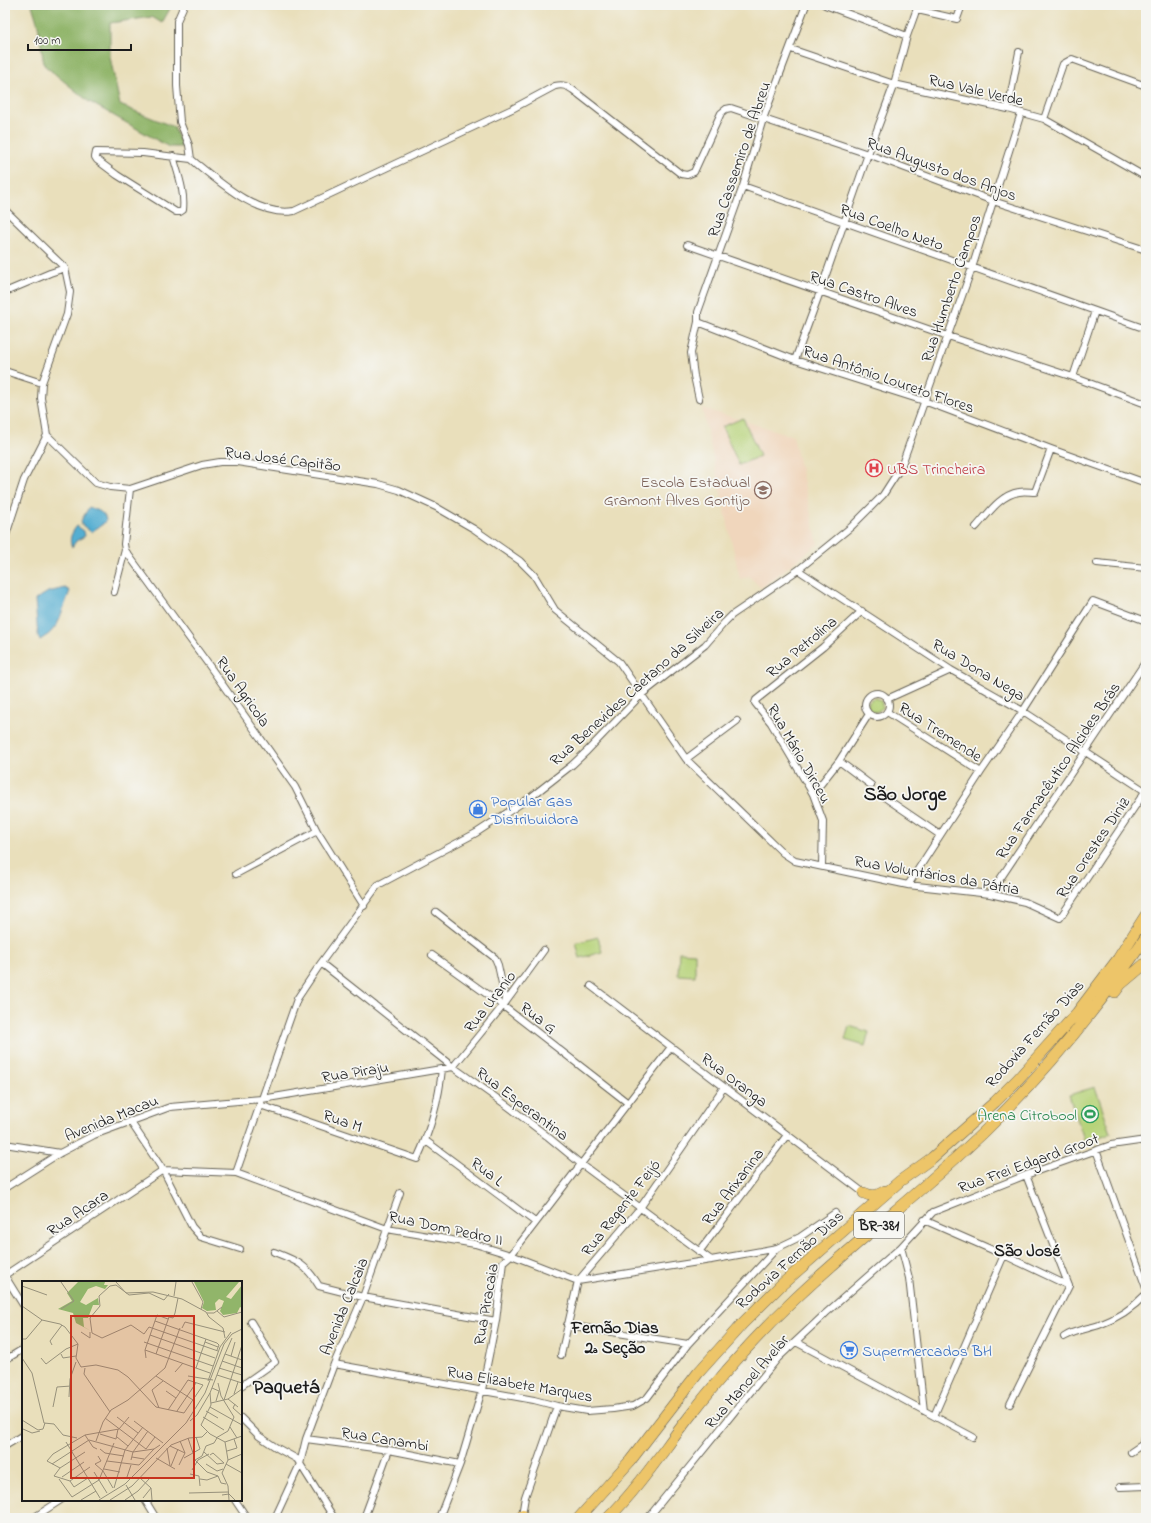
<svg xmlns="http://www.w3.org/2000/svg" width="1151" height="1523" font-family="'Indie Flower',sans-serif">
  <rect width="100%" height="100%" fill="#f6f6f2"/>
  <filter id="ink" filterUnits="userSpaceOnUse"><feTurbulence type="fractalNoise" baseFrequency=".025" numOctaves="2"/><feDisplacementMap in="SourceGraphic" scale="8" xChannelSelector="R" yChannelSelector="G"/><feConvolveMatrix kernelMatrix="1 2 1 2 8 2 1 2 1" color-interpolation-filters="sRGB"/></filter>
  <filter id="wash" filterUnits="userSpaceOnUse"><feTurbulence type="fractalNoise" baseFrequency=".012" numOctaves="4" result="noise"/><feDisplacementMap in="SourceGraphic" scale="16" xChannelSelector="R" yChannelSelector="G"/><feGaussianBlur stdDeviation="0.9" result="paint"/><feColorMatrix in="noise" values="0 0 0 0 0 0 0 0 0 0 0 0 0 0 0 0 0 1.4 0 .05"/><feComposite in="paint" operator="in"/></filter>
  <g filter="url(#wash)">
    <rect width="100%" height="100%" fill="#e9dfbb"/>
    <path fill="#f0d6bc" d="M702,408L793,436L818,544L761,588L749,576L740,579Z"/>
    <path fill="#b7d37a" stroke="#6a784b" d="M743,418L760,456L739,465L722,427Z
      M868 705a7 7 0 1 1 14 0a7 7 0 1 1-14 0Z
      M598,937L602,952L580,958L576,943Z
      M679,952L695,953V976L678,975Z
      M849,1026L869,1032L865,1046L845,1040Z
      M1095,1087L1111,1133L1085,1142L1069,1095Z"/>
    <path fill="#91b56a" stroke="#566843" d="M32,5H172L162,23L152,17L110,23V57L120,105L174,127L182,147H169L88,101L44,65L38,25Z"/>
    <path fill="#54aed1" stroke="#386576" d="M89,507C96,510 104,511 106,520L103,524L91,532L82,525L81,521Z
      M77,526L84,531L85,536L76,541L72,547C68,539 72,532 77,526Z
      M65,588L70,591L57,625L49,634L40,640L38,636L35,600L48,592Z"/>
  </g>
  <g filter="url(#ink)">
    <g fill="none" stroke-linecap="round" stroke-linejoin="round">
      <g stroke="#646054" stroke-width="8">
        <path id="street" d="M184,5L177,21V86L180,122L189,145L191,159C217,180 258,218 294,211L512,109L555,86C563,84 567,86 573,90L681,174L687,175L694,172L721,113L726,109L731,108L868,154L993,201L1146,250
          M825,5L907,36
          M791,49L894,84L1008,109L1044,119L1146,177
          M1008,109L1019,52
          M1044,119L1063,64L1072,59L1146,86
          M173,156C178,174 185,191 183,210L180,212H176L117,175L97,160L95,157L96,152L143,153L191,159
          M743,186L1146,329
          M5,210L65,268L70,292L67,314L42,383L41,398L47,435L96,483L110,487L130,489L202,465L220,462H237L378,484L399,490L436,507L474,529L520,561L534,575L555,610L619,662L686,759L783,853L795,861L908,885L990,894L1025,902L1060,918L1146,790
          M687,245L948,336L1073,377L1146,404
          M5,292L50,273L65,268
          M698,322V312L743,186L763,119L806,5
          M795,360L820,292L868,154L894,84L907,36L916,11H922L957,19L962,5
          M5,371L42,383
          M1073,377L1095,311
          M699,399L694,376L691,353L698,322L795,360L924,401L1051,449L1146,483
          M130,489L124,544L125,550L208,664L295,787L317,831L364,906
          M976,527C988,514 1000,495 1019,492C1024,491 1030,492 1035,492L1051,449
          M5,538L24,480L47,435
          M1097,563L1146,568
          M798,570L951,670L1023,711L1145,791
          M114,592L125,550
          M865 705a12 12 0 1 1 24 0a12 12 0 1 1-24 0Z
          M887,699L951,670
          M887,712L981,772
          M686,759L737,721
          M839,761L871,785
          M813,794L839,761L869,714
          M887,799L940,835
          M822,866L823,821L813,794L771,723L755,703L756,700L823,647L862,611
          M236,874L317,831
          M908,885L981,772L1023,711L1093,601L1146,621
          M990,894L1146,661
          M436,912L495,958L498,965L506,1002
          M432,955L502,1005L628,1103
          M321,963L453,1067L509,1107L547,1136L581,1164L711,1260
          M591,986L864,1193
          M260,1105L417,1159C430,1131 439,1100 442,1069
          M130,1121L163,1170L192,1227L201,1237L240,1249
          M426,1141L535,1222
          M5,1144L60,1153
          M1096,1150L1146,1288
          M236,1173L297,999L321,963L378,885L476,833L531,797L572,765L587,751L641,695L705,645L725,622L732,615L798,570L851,527L883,495L901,467L972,268L1021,113
          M5,1188L60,1153L94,1135L170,1107L262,1099L453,1067L506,1002L544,950
          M924,1220L1004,1255L1069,1286
          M901,1247L909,1278L924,1411
          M274,1252C297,1261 306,1264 319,1286L363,1297L496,1321
          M699,1252L787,1135
          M5,1275L163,1170L236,1173L387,1229L475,1244L511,1255L578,1281L711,1260L777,1248L800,1237L835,1213
          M5,1276L23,1305
          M567,1325L688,1344
          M1064,1337C1075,1330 1087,1329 1099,1325C1118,1318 1132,1309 1146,1294
          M796,1342L973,1437
          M561,1355L578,1281L640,1208L724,1087
          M5,1360L23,1349
          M334,1364L534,1400L557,1406L587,1411L613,1409L633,1406L647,1398L688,1344L777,1248
          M241,1386L275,1362L251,1322
          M1010,1404L1069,1286L1026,1175
          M934,1416L1004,1255
          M241,1418L259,1436L277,1448L297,1459L334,1518
          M306,1439L389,1450L460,1464
          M5,1446L23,1435
          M1131,1452L1143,1444L1144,1437L1146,1435
          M1120,1487L1146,1486
          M145,1500L156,1518
          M235,1500L247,1518
          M522,1515L525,1497L557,1406
          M33,1518L61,1500
          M275,1518L300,1464L306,1439L334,1364L363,1297L400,1193
          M364,1518L389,1450
          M439,1518L460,1464L482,1390L496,1321L503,1262L511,1255L671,1047
          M648,1518L778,1358L826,1313L901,1247L933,1212L1026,1175L1111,1145L1146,1140"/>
      </g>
      <g stroke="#646054" stroke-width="12">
        <path id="highway" d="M1115,992L1121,984L1146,963
          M864,1193C872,1197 877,1196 885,1191
          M521,1518L522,1515L523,1518
          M579,1518L630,1461L698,1373L742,1324L780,1286L900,1181L932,1158L995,1102L1018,1079L1077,1013L1118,959L1146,915
          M608,1518C635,1492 660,1455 683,1425C717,1380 754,1338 794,1300C856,1241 925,1189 986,1130C1046,1072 1099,1006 1146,937"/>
      </g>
      <use href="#street" stroke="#fff" stroke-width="6"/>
      <use href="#highway" stroke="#edc569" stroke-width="11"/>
    </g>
  </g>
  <defs>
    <g id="hospital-ring" transform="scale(0.9)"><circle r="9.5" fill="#f6f6f2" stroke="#e0444e" stroke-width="1.5"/><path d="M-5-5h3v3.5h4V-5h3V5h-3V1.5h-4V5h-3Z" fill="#e0444e"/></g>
    <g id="school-ring" transform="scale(0.9)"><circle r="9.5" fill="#f6f6f2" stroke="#8d6e63" stroke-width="1.5"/><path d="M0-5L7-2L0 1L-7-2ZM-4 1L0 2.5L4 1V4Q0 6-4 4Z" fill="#8d6e63"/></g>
    <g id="shop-ring" transform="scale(0.9)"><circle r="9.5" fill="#f6f6f2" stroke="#3f7fe0" stroke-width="1.5"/><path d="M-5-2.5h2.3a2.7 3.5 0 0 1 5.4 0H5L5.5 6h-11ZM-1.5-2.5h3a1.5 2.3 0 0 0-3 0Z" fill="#3f7fe0"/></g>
    <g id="stadium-ring" transform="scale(0.9)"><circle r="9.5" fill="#f6f6f2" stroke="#2e9e5b" stroke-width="1.5"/><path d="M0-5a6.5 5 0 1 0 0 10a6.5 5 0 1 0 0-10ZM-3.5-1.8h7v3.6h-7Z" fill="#2e9e5b"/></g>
    <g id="supermarket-ring" transform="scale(0.9)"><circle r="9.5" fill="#f6f6f2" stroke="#3f7fe0" stroke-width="1.5"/><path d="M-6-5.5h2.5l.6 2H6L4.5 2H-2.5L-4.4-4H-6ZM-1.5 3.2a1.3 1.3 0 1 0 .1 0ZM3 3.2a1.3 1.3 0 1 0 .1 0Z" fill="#3f7fe0"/></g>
  </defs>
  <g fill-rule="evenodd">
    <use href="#hospital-ring" x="874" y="468"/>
    <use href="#school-ring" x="763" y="490"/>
    <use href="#shop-ring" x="478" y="809"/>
    <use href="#stadium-ring" x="1090" y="1114"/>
    <use href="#supermarket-ring" x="849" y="1350"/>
  </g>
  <g text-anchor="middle" stroke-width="3.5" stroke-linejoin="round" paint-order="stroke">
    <rect fill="#f6f6f2" stroke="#5d5d5c" stroke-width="1" x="854" y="1212" width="50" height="26" rx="3"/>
    <g font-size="15" font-weight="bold" fill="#1c1c1c">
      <text x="879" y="1230">BR-381</text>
    </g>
    <g font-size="16" fill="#1c1c1c" stroke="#f6f6f2">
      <text transform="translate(976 89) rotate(13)" y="6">Rua Vale Verde</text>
      <text transform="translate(738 159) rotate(-71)" y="6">Rua Cassemiro de Abreu</text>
      <text transform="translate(942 168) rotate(20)" y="6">Rua Augusto dos Anjos</text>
      <text transform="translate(892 226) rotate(20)" y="6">Rua Coelho Neto</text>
      <text transform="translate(950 288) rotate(-71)" y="6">Rua Humberto Campos</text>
      <text transform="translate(864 293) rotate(19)" y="6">Rua Castro Alves</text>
      <text transform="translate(889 378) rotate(19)" y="6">Rua Antônio Loureto Flores</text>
      <text transform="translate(283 458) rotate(7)" y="6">Rua José Capitão</text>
      <text transform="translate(801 646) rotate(-40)" y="6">Rua Petrolina</text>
      <text transform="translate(979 669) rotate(31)" y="6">Rua Dona Nega</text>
      <text transform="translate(636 686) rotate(-42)" y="6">Rua Benevides Caetano da Silveira</text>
      <text transform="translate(244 691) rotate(55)" y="6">Rua Agricola</text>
      <text transform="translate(941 731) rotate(33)" y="6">Rua Tremende</text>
      <text transform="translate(800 753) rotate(60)" y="6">Rua Mário Dirceu</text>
      <text transform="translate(1057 770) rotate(-56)" y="6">Rua Farmacêutico Alcides Brás</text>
      <text transform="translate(1092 847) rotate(-56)" y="6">Rua Orestes Diniz</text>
      <text transform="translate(937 874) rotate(10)" y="6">Rua Voluntários da Pátria</text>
      <text transform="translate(489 1001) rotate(-52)" y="6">Rua Uranio</text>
      <text transform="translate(539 1017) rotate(38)" y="6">Rua G</text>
      <text transform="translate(1034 1033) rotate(-48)" y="6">Rodovia Fernão Dias</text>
      <text transform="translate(355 1071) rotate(-9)" y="6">Rua Piraju</text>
      <text transform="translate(735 1079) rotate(37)" y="6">Rua Oranga</text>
      <text transform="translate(523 1103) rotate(37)" y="6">Rua Esperantina</text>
      <text transform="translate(111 1117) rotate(-22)" y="6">Avenida Macau</text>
      <text transform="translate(343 1120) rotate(19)" y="6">Rua M</text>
      <text transform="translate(1028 1162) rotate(-20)" y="6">Rua Frei Edgard Groot</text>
      <text transform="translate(488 1171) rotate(37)" y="6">Rua L</text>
      <text transform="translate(732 1186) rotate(-53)" y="6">Rua Arixanina</text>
      <text transform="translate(620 1207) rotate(-52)" y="6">Rua Regente Feijó</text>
      <text transform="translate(77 1212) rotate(-34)" y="6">Rua Acara</text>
      <text transform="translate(446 1227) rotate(12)" y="6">Rua Dom Pedro II</text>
      <text transform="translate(789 1259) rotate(-42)" y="6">Rodovia Fernão Dias</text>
      <text transform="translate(485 1304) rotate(-80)" y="6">Rua Piracaia</text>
      <text transform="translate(343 1306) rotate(-68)" y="6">Avenida Calcaia</text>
      <text transform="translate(746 1381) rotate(-49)" y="6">Rua Manoel Avelar</text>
      <text transform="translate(520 1383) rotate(10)" y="6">Rua Elizabete Marques</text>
      <text transform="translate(385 1438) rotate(9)" y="6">Rua Canambi</text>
    </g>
    <g font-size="16" fill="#be3a42" stroke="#f6f6f2" text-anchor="start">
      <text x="887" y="474">UBS Trincheira</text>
    </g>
    <g font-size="16" fill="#785e54" stroke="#f6f6f2" text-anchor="end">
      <text x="750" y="487">Escola Estadual<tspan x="750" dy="18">Gramont Alves Gontijo</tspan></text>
    </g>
    <g font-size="16" fill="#366cbe" stroke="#f6f6f2" text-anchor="start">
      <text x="491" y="806">Popular Gas<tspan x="491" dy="18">Distribuidora</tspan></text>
      <text x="862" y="1356">Supermercados BH</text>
    </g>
    <g font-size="16" fill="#27864d" stroke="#f6f6f2" text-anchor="end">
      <text x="1077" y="1120">Arena Citrobool</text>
    </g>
    <g font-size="17" font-weight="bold" fill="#1c1c1c" stroke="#f6f6f2">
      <text x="1027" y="1256">São José</text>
      <text x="615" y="1333">Fernão Dias<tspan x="615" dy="20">2ª Seção</tspan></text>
    </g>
    <g font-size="20" font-weight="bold" fill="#1c1c1c" stroke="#f6f6f2">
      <text x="905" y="800">São Jorge</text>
      <text x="286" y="1393">Paquetá</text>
    </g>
  </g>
  <g transform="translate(22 1281)">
    <rect width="220" height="220" fill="#e9dfbb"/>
    <path d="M56,1H88H83L82,4H86L83,8L74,5L66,8L58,21L64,24L76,17L77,24H71L66,37H61L62,46L69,50L54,42L51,32L36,28L50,20L45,12ZM172,1H217L204,16L209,18L220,4V27L218,26L215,32L201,34L198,30L202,20L197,18L193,22L194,29L185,30L180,27L182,21Z" fill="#91b56a"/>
    <path fill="none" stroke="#97917b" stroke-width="1" d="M39,1L52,20L39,28M94,1L104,12L131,11L160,18L184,31L187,36L201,47L203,57M170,1L181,21L179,28M0,5L25,14M147,13L142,19L127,12L107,14L94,4L88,5L77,15L78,25L68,37L70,52L80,57L109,44L122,53L127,46L196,70M152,15L154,1M0,25L20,39L38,43L43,46L56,63L54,77L59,86L74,84L96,89L106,96L134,126L162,132L181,104M195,30L202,36L220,31M185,32H192L200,26M133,40L195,62L197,64L195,69M160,47L163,41L203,51M59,51L68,57V51M128,54L193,77M0,58H4L20,39M122,61L191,85M183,61L196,66M30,64L28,60L40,44M123,69L135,34L146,38M39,73L41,77L54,75M134,73L147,36L151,37L153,32L156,17M203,73L210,57M209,75L213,61M0,77L10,92L22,142M19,77L24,83L44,68L56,63M124,77L123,69L188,92M200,80L220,87M63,87L62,93L88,131M174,87L184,58M197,87L220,94M153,91L161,82M195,94L220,102M134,95L171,119M166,95L191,99M186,100L198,66L209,51M190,107L197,110L194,120M144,110L154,117M212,113L216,101M47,116L48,98L54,81M206,118L216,126M202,119L220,64M189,122L206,118L220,108M213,123L211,127L220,135M31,126L35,106L49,105M188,126L220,144M137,127L130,109L141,100M146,129L166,99L181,104M155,130L174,102M184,130L196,137M95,136L116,152M181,136L202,149M83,137L124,168M0,139L16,149L21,148L23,142M112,140L141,162M168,140L175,134L188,112M22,142L32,143L41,154L55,157M208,146L215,157M1,148L10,152L18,150M78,153L94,158L96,148M63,154L71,166L75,168M95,156L106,165M166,157L171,172M194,157L206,150L212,136L199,115L196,102M195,157L192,162L184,165L180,175L173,179L185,191L196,195M74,160L81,141L89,129L106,119L143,87L158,47M44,161L78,217M203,161L220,155M148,165L163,172M145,167L148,185M78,168L83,172L102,175M124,168L133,156M205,170L215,167L212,158M63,171L38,187L32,195L48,200L68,186M182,171L195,183L202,182M188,174L191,172L202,182M76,175L79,180L73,183L81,190L91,207M110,176L122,178M134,177L153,188M162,177L178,168L174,156M109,179L111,171L126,150M206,179L220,173M85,180L117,184L132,168M30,183L67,159L111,171L132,168L138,164M184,183L195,190L201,188M204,183L220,192M157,184L163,172L158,160M149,185L156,168M38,187L25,180L31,173L63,154L97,148L107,136M82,188L98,191M170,189L176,179L187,173M72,191L85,212M168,193L177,195L178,205M196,195L199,202L204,203M40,196L62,181M105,196L109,184M118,197L129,207L130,219M37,198L50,216L77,199M178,198L185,199L196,195M77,199L92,162M48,200L52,206L66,197M104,204L113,219M92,207L103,169L121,146M167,212L206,211M200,214L207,213L213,219M121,217L129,207M59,219L74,210M77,219L103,203L164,142L183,112L202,63L210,53L220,48M88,219L110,205L149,164L167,157L180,156L185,151M103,219L116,210L127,198M207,219L206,205L200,192L206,179L203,161L188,153L179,144L189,124L188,112L203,73L220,79"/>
    <path fill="#c8321e" fill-opacity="0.15" stroke="#c8321e" stroke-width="2" d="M49,35H172V197H49Z"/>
    <rect width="220" height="220" fill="none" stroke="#1c1c1c" stroke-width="2"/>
  </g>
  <rect width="1151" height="1523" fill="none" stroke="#f6f6f2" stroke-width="20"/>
  <path d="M28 44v6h103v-6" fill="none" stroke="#1c1c1c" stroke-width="2"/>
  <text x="34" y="44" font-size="12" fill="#1c1c1c" stroke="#f6f6f2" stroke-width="3" paint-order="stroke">100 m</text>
</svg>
